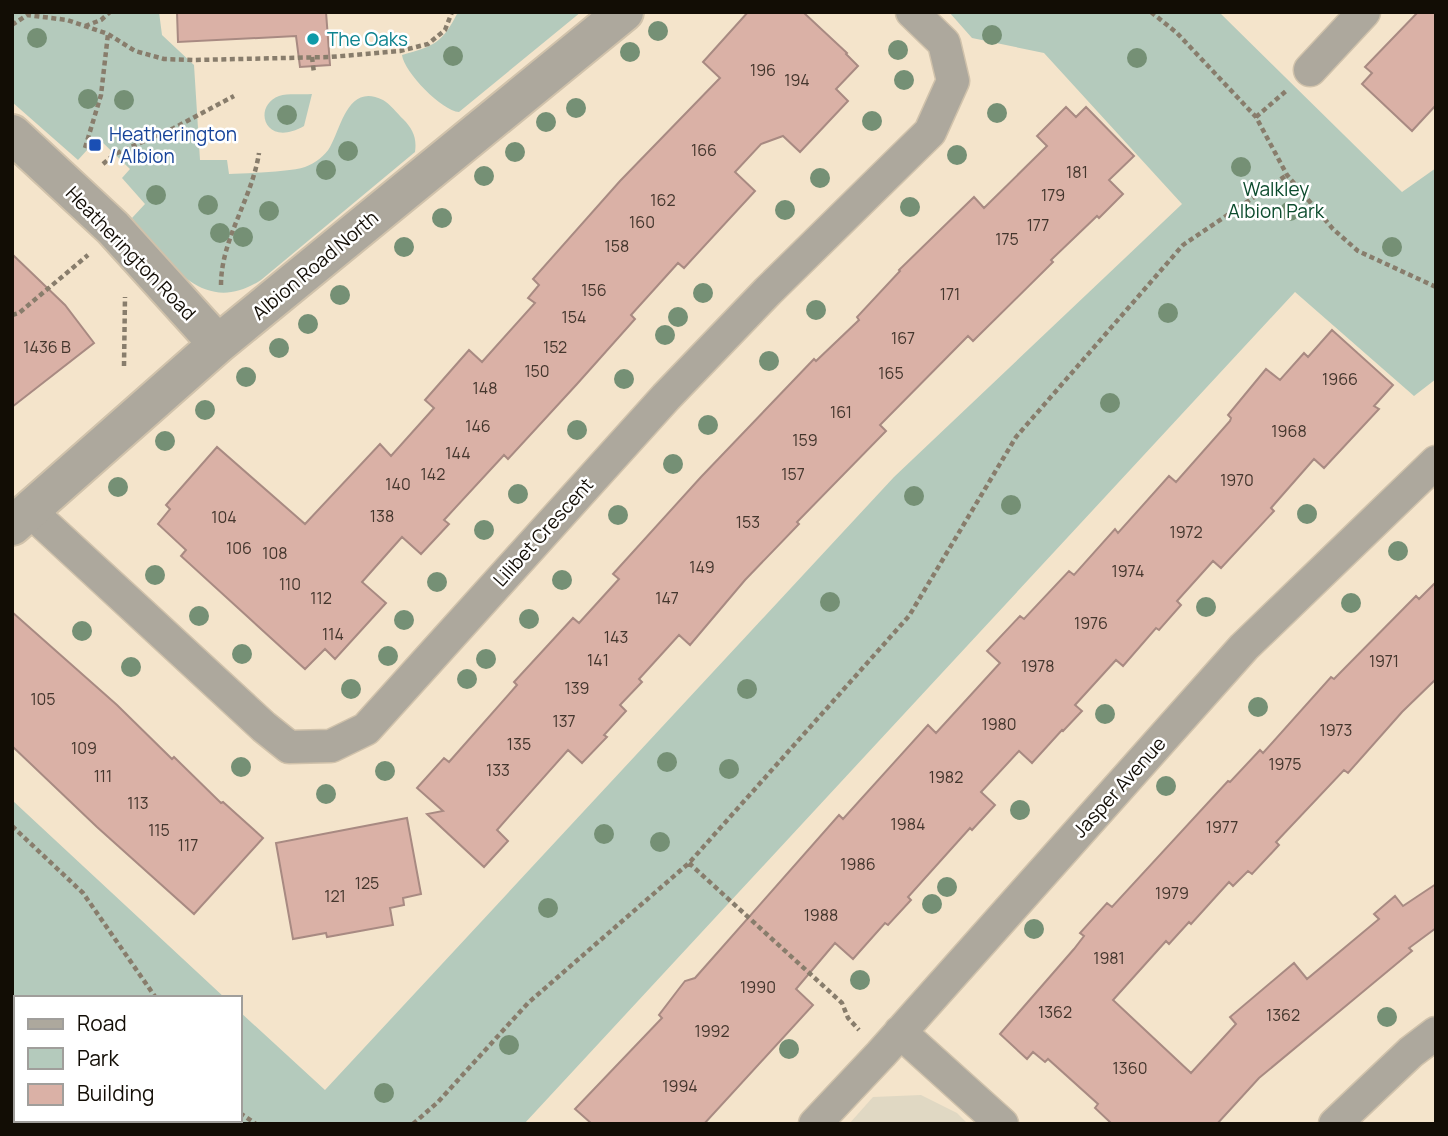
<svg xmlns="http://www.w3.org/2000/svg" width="1448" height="1136" font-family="Manrope,sans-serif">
  <rect width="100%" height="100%" fill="#f4e4cb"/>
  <path fill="#e0d8c3" d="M921,1095L957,1113L968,1124H849L873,1097Z"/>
  <path fill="#b4cabc" d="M12,12H159L162,35L194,65L200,160H227L229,174C248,173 290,172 305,167C314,164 326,155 330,147C342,126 348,83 383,100C390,104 397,113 403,119C413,129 417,138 415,152L261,280C201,319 167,259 132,218L145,204L122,178L130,169L98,138L78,160L12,102Z
    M458,12H581L459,112C442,111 404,72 402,55C435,46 442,43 458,12Z
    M949,12H1219L1402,192L1436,168V379L1414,396L1295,292L524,1124H12V800L225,998H16V1120H240V1012L325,1090L894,477L1182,204L1044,53L972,38Z
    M312,94L304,126C264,149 252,106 279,96C288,93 302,95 312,94Z"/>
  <path fill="#dab1a6" stroke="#a88a82" stroke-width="2" d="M177,12H326L330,65L300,67L296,36L178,42Z
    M748,12H803L847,53L846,54L858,66L836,89L848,101L800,152L783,136L761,144L735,172L755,191L684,268L678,263L631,315L635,319L577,384L508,459L504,455L444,520L449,524L421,554L402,537L362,582L386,603L335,659L325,649L305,669L181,556L186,550L158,524L170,509L166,505L217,447L305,524L380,444L391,456L434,408L425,400L469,350L482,362L535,303L528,298L539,285L533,279L620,181L720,78L703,62Z
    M1418,12H1436V105L1412,131L1362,84L1372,73L1365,67Z
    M1066,107L1076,117L1086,107L1134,156L1109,180L1123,194L1099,218L1097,216L1051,260L1053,262L973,341L968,336L880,425L886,431L797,522L799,524L745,580L690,645L679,635L639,679L642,682L620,705L626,711L604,735L607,737L582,763L568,750L497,830L508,841L484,867L427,814L443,811L417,788L444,758L449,762L517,685L514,682L573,618L579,623L619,579L613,574L701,477L814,359L816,361L859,320L857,317L900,271L899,270L974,197L984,208L1047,146L1037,136Z
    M12,254L65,305L94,343L12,407Z
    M1332,330L1393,385L1374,406L1379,409L1324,468L1314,459L1271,508L1274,511L1221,568L1213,561L1177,601L1181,605L1159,630L1156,628L1123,666L1116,660L1075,705L1082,711L1063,731L1062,730L1032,763L1019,751L981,792L995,805L972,830L970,828L908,897L911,900L888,925L885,923L853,959L835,943L796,989L813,1005L704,1124H592L575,1109L662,1018L659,1015L678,990L685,981L695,978L839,815L843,819L928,725L936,733L1000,663L987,651L1020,616L1024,619L1069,571L1074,575L1115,529L1118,533L1169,476L1176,482L1230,421L1231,418L1228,415L1266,369L1280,380L1304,353L1308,357Z
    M1436,582V679L1402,712L1348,773L1344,770L1276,842L1279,845L1252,874L1248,871L1233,886L1229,882L1191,924L1189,922L1169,944L1166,941L1113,1000L1191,1073L1236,1024L1230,1017L1294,963L1307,979L1379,919L1374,914L1395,896L1403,906L1436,884V928L1409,948L1412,951L1259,1078L1217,1124H1112L1095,1108L1098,1104L1048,1059L1045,1062L1033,1052L1027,1059L1000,1034L1074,949L1084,936L1080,933L1107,903L1112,907L1228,781L1230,782L1260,750L1263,753L1331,677L1334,679L1416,596L1419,599Z
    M12,612L117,705L172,759L174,757L221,803L223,802L263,838L194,914L97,827L12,746Z
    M407,818L421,894L403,898L404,905L390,908L393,925L327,937L326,933L293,939L276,843Z"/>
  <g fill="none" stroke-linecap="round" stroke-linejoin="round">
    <g stroke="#d0c2ab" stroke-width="35">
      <path id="minor" d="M1310,70L1364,12
        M30,511L264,727L289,747L331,746L366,729L666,397L768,291L930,132L953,81L944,43L912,12
        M900,1032L1002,1124
        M815,1124L881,1054L1244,647L1436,462
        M1335,1124L1411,1052L1436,1033"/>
    </g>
    <g stroke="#d0c2ab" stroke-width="42">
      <path id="tertiary" d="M12,134L113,228L218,344
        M12,526L218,344L624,12"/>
    </g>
    <path stroke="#887d6c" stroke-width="4.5" stroke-dasharray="5 3.5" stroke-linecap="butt" d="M1151,12L1177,33L1256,117L1287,175L1333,229L1358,251L1436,287
      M12,25L27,15L67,20L108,34L135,51L164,59L194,60L330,57L400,51L428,44L445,30L452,12
      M85,26L101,20L110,12
      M312,57L314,73
      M1256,117L1286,91
      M85,148L101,95L108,34
      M103,164L115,154L174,128L234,96
      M221,285C221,239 252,199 259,153
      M12,315L19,313L88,255
      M124,366L125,297
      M12,826L83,893L156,998
      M689,863L842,1003L848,1018L859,1030
      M240,1113L256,1124
      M413,1124L438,1102L528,1003L689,863L909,616L1016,437L1183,245L1287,175"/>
    <use href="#minor" stroke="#ada89d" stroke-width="32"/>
    <use href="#tertiary" stroke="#ada89d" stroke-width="38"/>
  </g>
  <g fill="#759075">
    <circle cx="658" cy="31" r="10"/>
    <circle cx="992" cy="35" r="10"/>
    <circle cx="37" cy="38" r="10"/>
    <circle cx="898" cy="50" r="10"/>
    <circle cx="630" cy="52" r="10"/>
    <circle cx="453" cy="56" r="10"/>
    <circle cx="1137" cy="58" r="10"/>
    <circle cx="904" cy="80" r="10"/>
    <circle cx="88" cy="99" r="10"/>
    <circle cx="124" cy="100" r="10"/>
    <circle cx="576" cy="108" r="10"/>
    <circle cx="997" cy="113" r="10"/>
    <circle cx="287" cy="115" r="10"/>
    <circle cx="872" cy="121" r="10"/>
    <circle cx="546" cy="122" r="10"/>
    <circle cx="348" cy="151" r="10"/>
    <circle cx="515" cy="152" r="10"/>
    <circle cx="957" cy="155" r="10"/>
    <circle cx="1241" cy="167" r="10"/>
    <circle cx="326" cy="170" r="10"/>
    <circle cx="484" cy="176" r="10"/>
    <circle cx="820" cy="178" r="10"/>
    <circle cx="156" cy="195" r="10"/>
    <circle cx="208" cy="205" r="10"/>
    <circle cx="910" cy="207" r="10"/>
    <circle cx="785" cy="210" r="10"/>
    <circle cx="269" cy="211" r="10"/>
    <circle cx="1290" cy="211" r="10"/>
    <circle cx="442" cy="218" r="10"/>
    <circle cx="220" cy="233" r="10"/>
    <circle cx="243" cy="237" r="10"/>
    <circle cx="404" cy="247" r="10"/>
    <circle cx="1392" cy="247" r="10"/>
    <circle cx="703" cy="293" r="10"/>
    <circle cx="340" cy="295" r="10"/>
    <circle cx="816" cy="310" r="10"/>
    <circle cx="1168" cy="313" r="10"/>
    <circle cx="678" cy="317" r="10"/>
    <circle cx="308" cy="324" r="10"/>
    <circle cx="665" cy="335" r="10"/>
    <circle cx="279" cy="348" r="10"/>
    <circle cx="769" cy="361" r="10"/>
    <circle cx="246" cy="377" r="10"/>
    <circle cx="624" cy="379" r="10"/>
    <circle cx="1110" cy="403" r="10"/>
    <circle cx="205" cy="410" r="10"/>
    <circle cx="708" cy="425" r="10"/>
    <circle cx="577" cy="430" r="10"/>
    <circle cx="165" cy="441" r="10"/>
    <circle cx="673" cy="464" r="10"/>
    <circle cx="118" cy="487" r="10"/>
    <circle cx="518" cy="494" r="10"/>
    <circle cx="914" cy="496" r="10"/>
    <circle cx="1011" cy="505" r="10"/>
    <circle cx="1307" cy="514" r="10"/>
    <circle cx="618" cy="515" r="10"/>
    <circle cx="484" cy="530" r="10"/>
    <circle cx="1398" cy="551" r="10"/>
    <circle cx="155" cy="575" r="10"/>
    <circle cx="562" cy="580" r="10"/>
    <circle cx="437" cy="582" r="10"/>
    <circle cx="830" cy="602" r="10"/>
    <circle cx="1351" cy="603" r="10"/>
    <circle cx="1206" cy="607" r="10"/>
    <circle cx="199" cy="616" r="10"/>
    <circle cx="529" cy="619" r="10"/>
    <circle cx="404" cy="620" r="10"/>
    <circle cx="82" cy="631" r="10"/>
    <circle cx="242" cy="654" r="10"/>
    <circle cx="388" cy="656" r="10"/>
    <circle cx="486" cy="659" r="10"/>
    <circle cx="131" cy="667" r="10"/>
    <circle cx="467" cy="679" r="10"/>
    <circle cx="351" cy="689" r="10"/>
    <circle cx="747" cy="689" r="10"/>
    <circle cx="1258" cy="707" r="10"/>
    <circle cx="1105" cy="714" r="10"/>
    <circle cx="667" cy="762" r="10"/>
    <circle cx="241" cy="767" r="10"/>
    <circle cx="729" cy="769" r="10"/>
    <circle cx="385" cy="771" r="10"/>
    <circle cx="1166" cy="786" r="10"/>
    <circle cx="326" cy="794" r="10"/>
    <circle cx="1020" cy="810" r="10"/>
    <circle cx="604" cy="834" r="10"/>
    <circle cx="660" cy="842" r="10"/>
    <circle cx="947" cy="887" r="10"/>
    <circle cx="932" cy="904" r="10"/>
    <circle cx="548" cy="908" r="10"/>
    <circle cx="1034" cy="929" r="10"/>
    <circle cx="860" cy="980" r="10"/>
    <circle cx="1387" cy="1017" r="10"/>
    <circle cx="509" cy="1045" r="10"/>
    <circle cx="789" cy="1049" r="10"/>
    <circle cx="384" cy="1093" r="10"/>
  </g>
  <circle fill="#0f9aa8" stroke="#fff" stroke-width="2.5" cx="313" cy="39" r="7"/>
  <rect fill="#1a4fb4" stroke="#fff" stroke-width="2.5" x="88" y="138" width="14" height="14" rx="3.5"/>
  <g text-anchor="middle" stroke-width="5" stroke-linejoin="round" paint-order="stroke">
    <g font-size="16" fill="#44362d">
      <text x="763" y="76">196</text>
      <text x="797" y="86">194</text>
      <text x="704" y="156">166</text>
      <text x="1077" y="178">181</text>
      <text x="1053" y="201">179</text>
      <text x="663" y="206">162</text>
      <text x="642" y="228">160</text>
      <text x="1038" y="231">177</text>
      <text x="1007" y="245">175</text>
      <text x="617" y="252">158</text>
      <text x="594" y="296">156</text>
      <text x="950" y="300">171</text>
      <text x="574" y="323">154</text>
      <text x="903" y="344">167</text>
      <text x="47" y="353">1436 B</text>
      <text x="555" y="353">152</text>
      <text x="537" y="377">150</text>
      <text x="891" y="379">165</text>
      <text x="1340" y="385">1966</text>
      <text x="485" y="394">148</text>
      <text x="841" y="418">161</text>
      <text x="478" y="432">146</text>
      <text x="1289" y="437">1968</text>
      <text x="805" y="446">159</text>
      <text x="458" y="459">144</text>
      <text x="433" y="480">142</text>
      <text x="793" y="480">157</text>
      <text x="1237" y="486">1970</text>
      <text x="398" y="490">140</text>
      <text x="382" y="522">138</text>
      <text x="224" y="523">104</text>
      <text x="748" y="528">153</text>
      <text x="1186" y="538">1972</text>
      <text x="239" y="554">106</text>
      <text x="275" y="559">108</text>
      <text x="702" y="573">149</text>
      <text x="1128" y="577">1974</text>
      <text x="290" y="590">110</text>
      <text x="321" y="604">112</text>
      <text x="667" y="604">147</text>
      <text x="1091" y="629">1976</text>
      <text x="333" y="640">114</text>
      <text x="616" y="643">143</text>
      <text x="598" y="666">141</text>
      <text x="1384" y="667">1971</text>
      <text x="1038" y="672">1978</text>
      <text x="577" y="694">139</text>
      <text x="43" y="705">105</text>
      <text x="564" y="727">137</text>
      <text x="999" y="730">1980</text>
      <text x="1336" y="736">1973</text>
      <text x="519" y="750">135</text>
      <text x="84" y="754">109</text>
      <text x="1285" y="770">1975</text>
      <text x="498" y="776">133</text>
      <text x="103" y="782">111</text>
      <text x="946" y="783">1982</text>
      <text x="138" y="809">113</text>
      <text x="908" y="830">1984</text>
      <text x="1222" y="833">1977</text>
      <text x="159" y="836">115</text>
      <text x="188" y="851">117</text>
      <text x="858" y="870">1986</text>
      <text x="367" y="889">125</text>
      <text x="1172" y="899">1979</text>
      <text x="335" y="902">121</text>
      <text x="821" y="921">1988</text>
      <text x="1109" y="964">1981</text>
      <text x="758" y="993">1990</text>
      <text x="1055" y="1018">1362</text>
      <text x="1283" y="1021">1362</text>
      <text x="712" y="1037">1992</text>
      <text x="1130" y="1074">1360</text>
      <text x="680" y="1092">1994</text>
    </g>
    <g font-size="19" fill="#0d838f" stroke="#fff" text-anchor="start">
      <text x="327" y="46">The Oaks</text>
    </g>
    <g font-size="19" fill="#164399" stroke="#fff" text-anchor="start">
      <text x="109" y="141">Heatherington<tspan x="109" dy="22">/ Albion</tspan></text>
    </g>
    <g font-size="19" fill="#0d4c2e" stroke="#fff">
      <text x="1276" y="196">Walkley<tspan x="1276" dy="22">Albion Park</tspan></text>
    </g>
    <g font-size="19" fill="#120d05" stroke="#fff">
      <text transform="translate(131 253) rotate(46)" y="7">Heatherington Road</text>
      <text transform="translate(315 265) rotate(-40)" y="7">Albion Road North</text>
      <text transform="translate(543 532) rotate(-48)" y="7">Lilibet Crescent</text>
      <text transform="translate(1119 787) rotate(-48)" y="7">Jasper Avenue</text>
    </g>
  </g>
  <rect width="1448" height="1136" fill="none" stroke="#120d05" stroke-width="28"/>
  <rect x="14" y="996" width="228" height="126" fill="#ffffff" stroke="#a09e9b" stroke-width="2"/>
  <rect x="28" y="1019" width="35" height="10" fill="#ada89d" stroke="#a09e9b" stroke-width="2"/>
  <text x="77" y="1031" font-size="21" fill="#120d05">Road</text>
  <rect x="28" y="1048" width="35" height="21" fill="#b4cabc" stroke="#a09e9b" stroke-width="2"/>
  <text x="77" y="1066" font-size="21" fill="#120d05">Park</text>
  <rect x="28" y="1084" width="35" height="21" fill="#dab1a6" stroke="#a09e9b" stroke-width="2"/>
  <text x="77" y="1101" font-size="21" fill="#120d05">Building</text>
</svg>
